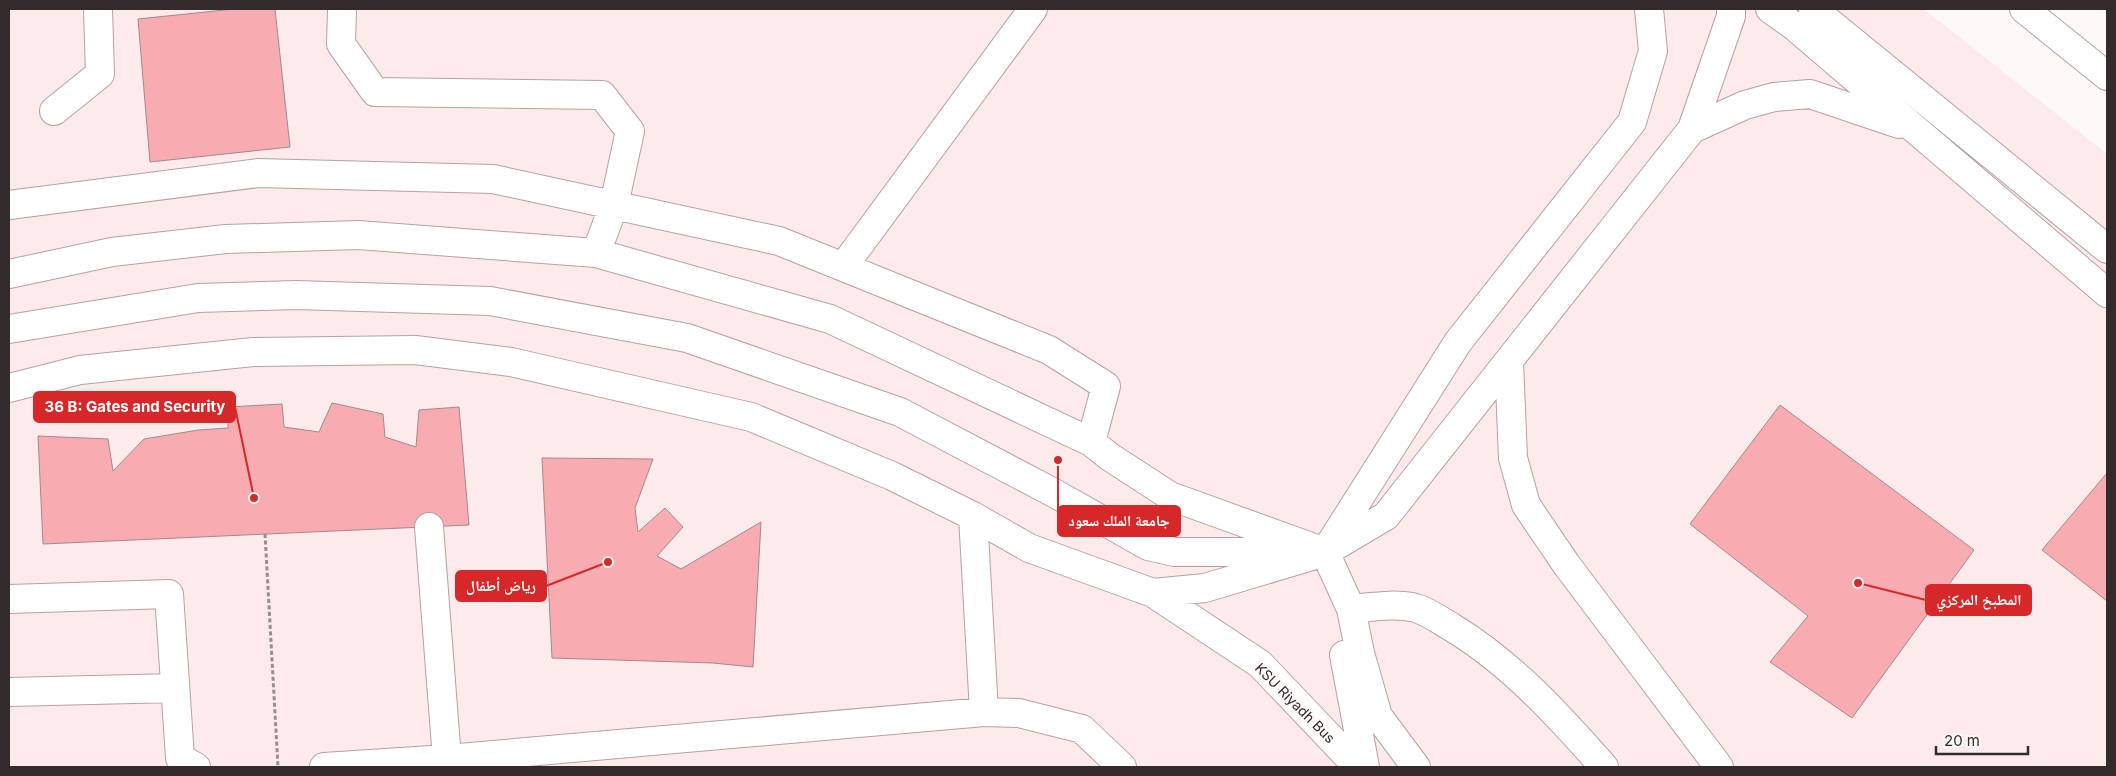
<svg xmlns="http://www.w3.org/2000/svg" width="2116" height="776" font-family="Inter,'Noto Naskh Arabic',sans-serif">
  <rect width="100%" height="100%" fill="#fdf9f9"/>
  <path fill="#fdebec" d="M9,9H1924L2107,154V767H9Z"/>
  <path fill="#f9abb2" stroke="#9e8b8c" d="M234,9H275L290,147L150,162L138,19Z
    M332,403L383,414L385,437L416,447L419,410L459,407L469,525L43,544L38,436L108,439L113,471L144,439L198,430L228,428L229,407L282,404L284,427L319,432Z
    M1780,405L1974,550L1852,718L1770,662L1808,616L1690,524Z
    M542,458L653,459L635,508L638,532L665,508L683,527L657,556L681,569L761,522L753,667L713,663L552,658Z
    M2107,473V601L2042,550Z"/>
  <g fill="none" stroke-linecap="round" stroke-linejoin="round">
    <g stroke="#b5a1a3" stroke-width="30">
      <path id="minor" d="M342,9L341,44L375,92L602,95L630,131L614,205L596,253
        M1770,9L1794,26L2107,293
        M1813,9L2107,249
        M2024,9L2107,76
        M54,111L100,74L98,9
        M1692,129L1745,105L1774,97L1810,94L1899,124
        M9,205L258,173L493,179L779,241L1049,350L1106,386L1091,442
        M843,267L1033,9
        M9,274L112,252L226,239L358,235L596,253L830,319L1091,442L1110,457L1170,496L1325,552L1351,609L1360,653L1378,716L1416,767
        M9,329L198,298L296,295L490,301L687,338L900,412L1054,493L1148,546L1174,552H1325L1458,342L1632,122L1653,51L1649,9
        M1509,362L1513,458L1526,505L1566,564L1719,767
        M9,388L80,370L253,352L415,350L511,362L751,417L892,476L973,516L1029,548L1153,593L1205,588L1325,552L1386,516L1692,129L1731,16V9
        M973,516L984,712
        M429,527L447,759
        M1153,593L1260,664L1358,767
        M9,599L169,594L180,758L196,767
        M1351,609C1373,607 1395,603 1416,608C1429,612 1441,621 1453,628C1512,664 1559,716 1604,767
        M1344,655L1365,767
        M9,692L175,688
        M324,767L447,759L984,712L1019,713L1082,729L1122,767"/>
    </g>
    <path stroke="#958f8f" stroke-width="3" stroke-dasharray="4 2.5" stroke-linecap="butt" d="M265,534L278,767"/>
    <use href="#minor" stroke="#fff" stroke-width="28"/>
  </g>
  <g text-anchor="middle" stroke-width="5" stroke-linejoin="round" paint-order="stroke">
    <g font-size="14" fill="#332b2b" stroke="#fdf9f9">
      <text transform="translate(1295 703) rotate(45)" y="5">KSU Riyadh Bus</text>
    </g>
  </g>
  <path fill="none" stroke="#d62828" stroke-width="2" d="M254 498L235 407M1058 460L1058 521M608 562L546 586M1858 583L1926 600"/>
  <g fill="#d62828" stroke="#fdf9f9" stroke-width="2">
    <circle cx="254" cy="498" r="5"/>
    <circle cx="1058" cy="460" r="5"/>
    <circle cx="608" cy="562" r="5"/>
    <circle cx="1858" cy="583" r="5"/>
  </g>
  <g fill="#d62828" stroke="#d62828" stroke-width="2">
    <rect x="34" y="392" width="201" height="30" rx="5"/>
    <rect x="1058" y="506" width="122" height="30" rx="5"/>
    <rect x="456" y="571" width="90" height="30" rx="5"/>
    <rect x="1926" y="585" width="105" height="30" rx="5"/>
  </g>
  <g font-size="15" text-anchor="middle" font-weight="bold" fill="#fff">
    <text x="135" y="412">36 B: Gates and Security</text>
    <text x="1119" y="526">جامعة الملك سعود</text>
    <text x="501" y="591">رياض أطفال</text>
    <text x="1979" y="605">المطبخ المركزي</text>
  </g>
  <rect width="2116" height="776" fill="none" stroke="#332b2b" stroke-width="20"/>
  <path d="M1936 746v8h92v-8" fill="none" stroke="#332b2b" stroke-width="2.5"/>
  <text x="1944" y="746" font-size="15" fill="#332b2b" stroke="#fdf9f9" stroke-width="4" paint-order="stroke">20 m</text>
</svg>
